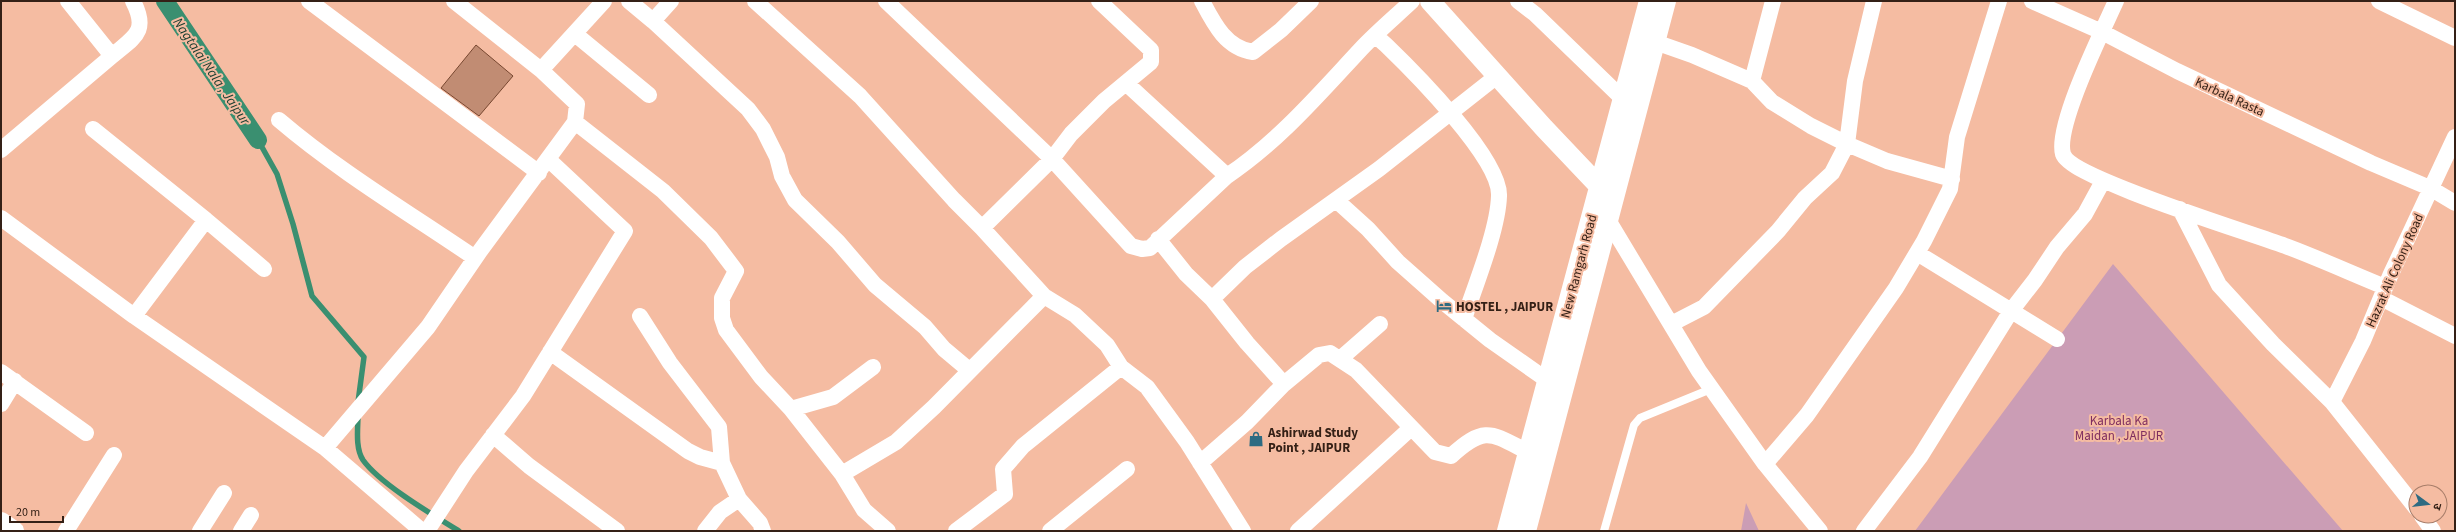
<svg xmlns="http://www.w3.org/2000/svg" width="2456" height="532" font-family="'Source Sans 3','Noto Sans Devanagari',sans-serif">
  <rect width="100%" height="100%" fill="#f5bca2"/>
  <path fill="#cb9db5" d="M2113,264L2343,531H1915Z
    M1746,503L1759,531H1741Z"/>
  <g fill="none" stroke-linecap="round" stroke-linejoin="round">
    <path stroke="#3a8f70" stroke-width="5.5" d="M258,140L277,174L293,224L312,296L364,357L358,402
      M358,415C358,428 355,448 363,460C380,484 433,515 459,531"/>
    <path stroke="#3a8f70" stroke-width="18" d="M165,1L258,140"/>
  </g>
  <path fill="#c18c73" stroke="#774730" d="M476,45L513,76L479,116L441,88Z"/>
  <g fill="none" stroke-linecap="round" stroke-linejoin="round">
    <path stroke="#fff" stroke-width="8" d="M1604,531L1634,425L1640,418L1711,389"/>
    <path stroke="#fff" stroke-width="16" d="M309,1L539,173
      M454,1L541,70L577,104L575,122L663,191L711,238L736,271L722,298V318L726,330L761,377L791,409L842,474L864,510L888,531
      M629,1L653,21L671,1
      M755,1L860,96L954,200L982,228
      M886,1L1052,159L1131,246L1142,249L1150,248L1227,176L1127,84
      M1099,1L1151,50V62L1104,101L1071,134L1052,159L982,228L1044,296L1075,315L1107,345L1121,367L1147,387L1187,442L1243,531
      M1202,1C1214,24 1226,48 1253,52L1281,30L1311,1
      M1518,1L1535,14L1623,99
      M2032,1L2102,32L2177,71L2371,163L2430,188L2455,203
      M2116,1C2103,30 2055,126 2063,154C2071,179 2255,234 2288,247C2320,259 2353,274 2385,287
      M2379,1L2455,38
      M653,21L748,109L763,129L777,157L782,176L795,200L838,242L875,285L925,327L944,349L969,370
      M575,34L649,95
      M1373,38H1378L1386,45C1413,71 1501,159 1499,196C1498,230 1475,286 1464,319
      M1655,42L1692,55L1752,81L1772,102L1811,126L1847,144L1887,161L1952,179
      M112,56C134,37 149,32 133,1
      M541,70L604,1
      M1497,76L1379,169L1281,239L1245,267L1212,299L1247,343L1284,384L1319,355L1330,353L1356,370L1435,452L1451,456C1485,425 1491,433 1528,452
      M1752,81L1773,1
      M279,120C340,172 409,213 475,258
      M1,150L112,56L68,1
      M1227,176C1279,141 1319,94 1361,49C1377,32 1395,17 1412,1
      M1336,200L1368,229L1398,262L1442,301L1490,340L1547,380
      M2180,209L2219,285L2273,344L2332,402L2416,508
      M1,218L134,316L206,220L93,129
      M206,220L264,269
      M1608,220L1699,371L1765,464L1820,531
      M1158,239L1186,274L1212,299
      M1917,253L2057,339
      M2381,298L2455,336
      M134,316L325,448L428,327L480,251L575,122
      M640,316L670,363L719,427L722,463L739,499
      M1671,324L1704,307L1778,231L1805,198L1832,173L1847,144L1855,81L1874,1
      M550,352L688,451L700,457L722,463
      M1340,359L1380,324
      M1,372L86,433
      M2332,402L2363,341L2390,276L2455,137
      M1,404L15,381
      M791,409L833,397L873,367
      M493,435L529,466L617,531
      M325,448L422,531
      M1200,463L1247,422L1284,384
      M1765,464L1807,415L1896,288L1924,241L1950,189L1957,137L1999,1
      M842,474L896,442L934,407L1044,296
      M2422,516L2433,531
      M66,531L114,455
      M200,531L224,493
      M241,531L251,515
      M427,531L466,471L523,396L625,231L548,159
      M705,531L720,512L739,499L760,523L763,531
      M956,531L1005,494L1003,469L1023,446L1121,367
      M1050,531L1127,469
      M1298,531L1411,428
      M1864,531L1920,457L2011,311L2035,280L2057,247L2085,214L2103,181"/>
    <path stroke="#fff" stroke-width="20" d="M1430,1L1544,128L1599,186L1602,197
      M1,522L14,531
      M1507,531L1649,1
      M1526,531L1666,1"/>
  </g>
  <defs>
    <g id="hotel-bare" transform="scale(1.2)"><path d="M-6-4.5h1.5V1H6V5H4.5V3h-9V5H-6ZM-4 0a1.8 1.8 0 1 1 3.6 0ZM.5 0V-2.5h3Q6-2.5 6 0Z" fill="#2e6b82" stroke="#f5bca2" stroke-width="2.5" paint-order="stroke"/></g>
    <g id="shop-bare" transform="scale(1.2)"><path d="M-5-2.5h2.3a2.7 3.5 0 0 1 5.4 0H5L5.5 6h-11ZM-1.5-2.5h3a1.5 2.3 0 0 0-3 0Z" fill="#2e6b82" stroke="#f5bca2" stroke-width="2.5" paint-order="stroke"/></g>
  </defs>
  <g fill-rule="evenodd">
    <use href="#hotel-bare" x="1444" y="306"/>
    <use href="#shop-bare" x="1256" y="439"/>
  </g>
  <g text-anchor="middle" stroke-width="4" stroke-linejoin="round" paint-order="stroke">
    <g font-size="13" fill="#342016" stroke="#f5bca2">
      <text transform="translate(2230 96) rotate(25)" y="5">Karbala Rasta</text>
      <text transform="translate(1578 266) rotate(-75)" y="5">New Ramgarh Road</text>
      <text transform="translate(2394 270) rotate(-66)" y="5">Hazrat Ali Colony Road</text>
    </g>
    <g font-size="13" font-weight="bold" fill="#342016" stroke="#f5bca2" text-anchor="start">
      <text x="1456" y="311">HOSTEL , JAIPUR</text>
      <text x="1268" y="437">Ashirwad Study<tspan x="1268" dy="15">Point , JAIPUR</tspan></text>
    </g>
    <g font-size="13" fill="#802f60" stroke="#f5bca2">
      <text x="2119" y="425">Karbala Ka<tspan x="2119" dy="15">Maidan , JAIPUR</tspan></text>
    </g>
    <g font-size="14" font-style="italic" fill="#173c2e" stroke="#f5bca2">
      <text transform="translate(212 71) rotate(56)" y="5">Nagtalai Nala , Jaipur</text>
    </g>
  </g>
  <rect width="2456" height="532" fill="none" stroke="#342016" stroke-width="4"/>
  <g transform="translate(2428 504) rotate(105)"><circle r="19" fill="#f5bca2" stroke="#a87e6a"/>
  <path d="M0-3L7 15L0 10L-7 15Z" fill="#2e6b82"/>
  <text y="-6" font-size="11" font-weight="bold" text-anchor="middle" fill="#342016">उ</text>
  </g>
  <path d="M10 516v6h53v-6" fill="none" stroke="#342016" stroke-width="2"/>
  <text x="16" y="516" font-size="12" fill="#342016" stroke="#f5bca2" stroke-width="3" paint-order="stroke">20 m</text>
</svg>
